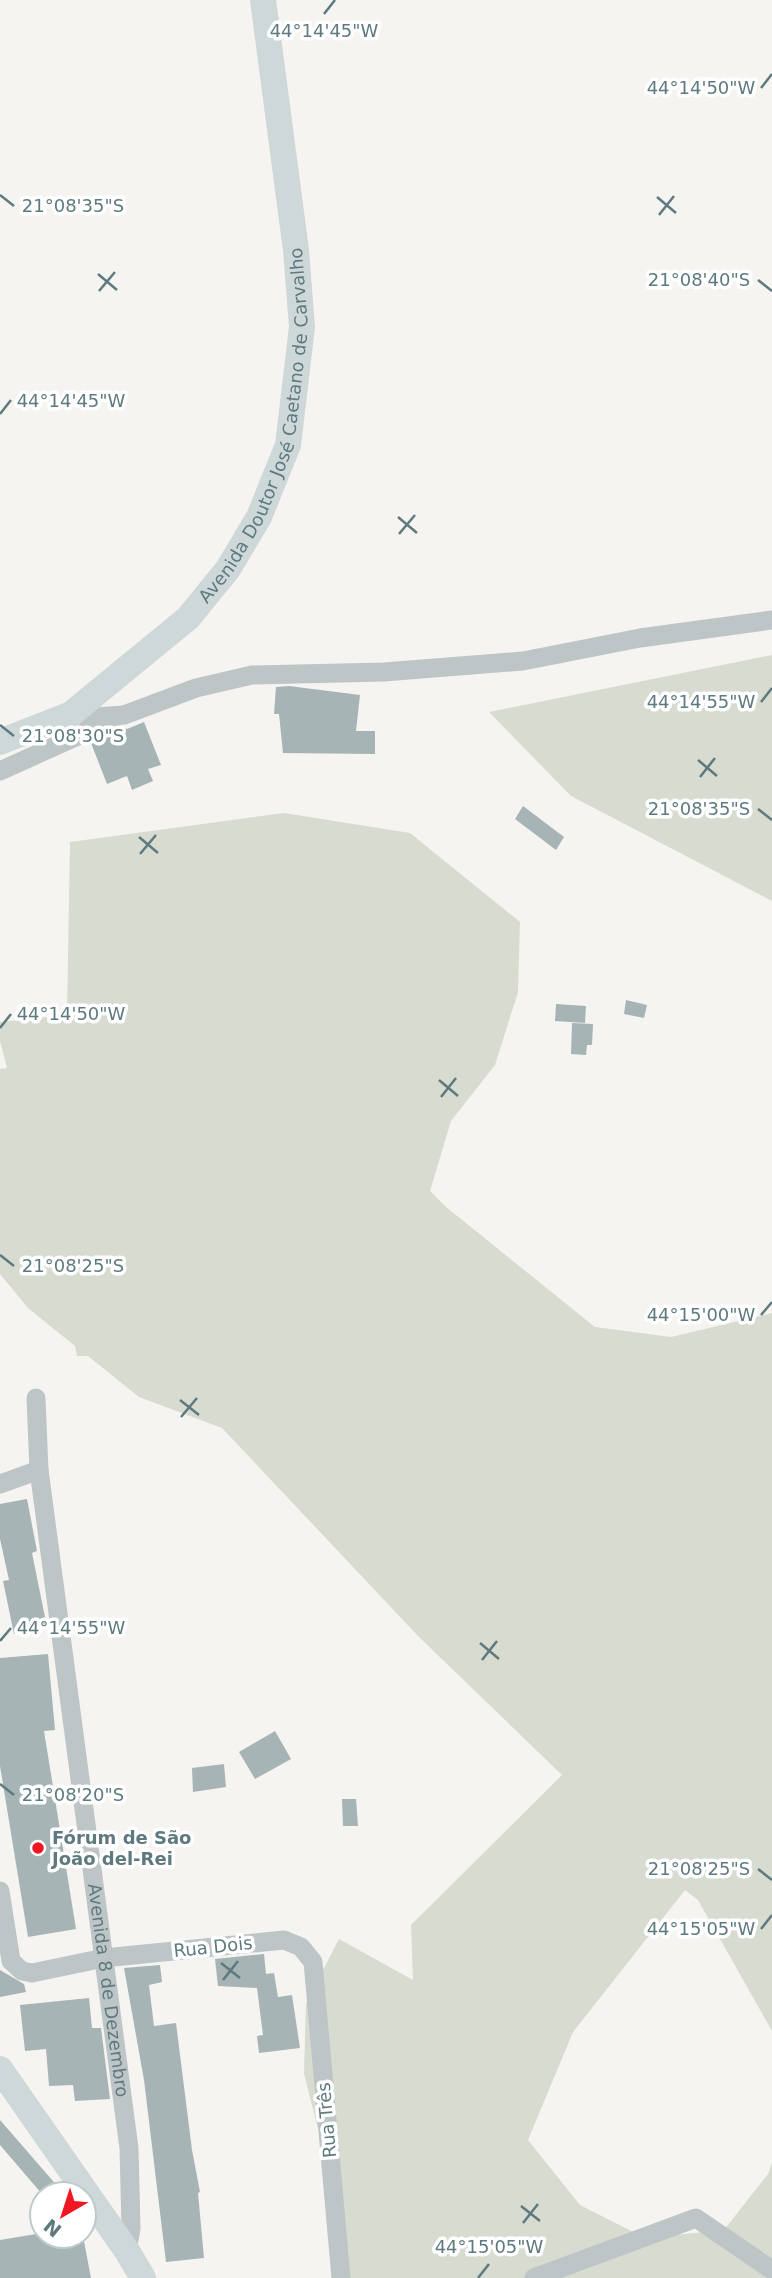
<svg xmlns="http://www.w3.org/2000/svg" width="772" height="2278" font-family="'DejaVu Sans',sans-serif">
  <rect width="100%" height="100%" fill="#f6f4f1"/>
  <path fill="#d7dbd0" d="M772,655V901L571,796L489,712Z
    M284,813L410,833L520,922L518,992L495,1065L451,1121L430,1191L446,1207L595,1327L671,1337L772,1313V2031L698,1900L685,1890L573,2032L528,2140L580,2205L645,2238L724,2230L768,2174L772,2163V2278H337L339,2211L304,2074L306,2003L339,1939L413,1980L411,1925L562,1775L419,1637L222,1428L139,1397L88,1356H77L75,1346L28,1308L0,1274V1069L7,1068L0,1041V1022L67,1015L70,842Z"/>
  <path fill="#a6b4b6" d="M289,686L360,695L356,731H375V754L283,753L279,714H274L276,687Z
    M144,722L161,765L148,769L153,781L132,790L127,776L107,784L91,743L123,727L127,729Z
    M523,806L564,837L556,850L515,819Z
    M626,1000L647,1005L644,1018L624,1014Z
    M556,1004L586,1006L585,1023L555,1021Z
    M572,1023L593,1024L592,1045H587L586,1055L571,1054Z
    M27,1499L37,1551L32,1553L47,1627L14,1634L3,1581L9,1580L0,1539V1504Z
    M48,1654L55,1730L44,1731L76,1929L28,1937L0,1766V1658Z
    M275,1731L291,1759L255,1779L239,1752Z
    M224,1764L226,1787L193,1792L192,1768Z
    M342,1799H356L358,1826H343Z
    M264,1954L266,1974L274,1973L278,1997L292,1995L300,2048L259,2053L257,2036L263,2035L257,1988L218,1986L215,1959Z
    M160,1965L162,1982L149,1985L154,2026L176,2023L192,2150L200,2192L198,2193L204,2258L166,2262L144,2080L124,1968Z
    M0,1970L24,1984L26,1992L0,1997Z
    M89,1998L92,2028H101L110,2099L75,2101L73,2085L49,2086L46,2049L25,2051L20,2005Z
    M0,2120L59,2188L52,2194H42L0,2145Z
    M42,2233V2236H83L91,2278H0V2240Z"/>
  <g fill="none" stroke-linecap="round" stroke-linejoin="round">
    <g stroke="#bec5c7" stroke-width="19">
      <path d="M71,714L95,717L124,715L196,688L252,675L384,672L523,661L640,638L772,620"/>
      <path d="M0,771L113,720"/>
      <path id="s1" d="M36,1398L39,1470L129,2148L131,2228L127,2251"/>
      <path d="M0,1484L39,1470"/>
      <path d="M0,1891L11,1961L22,1971L32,1973L104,1958L284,1940L301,1947L313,1962L341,2278"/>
      <path d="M534,2278L696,2218L772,2270"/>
    </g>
    <g stroke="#cfd8d9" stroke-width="26">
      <path id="s2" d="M0,742L71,714L188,618L228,569L259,517L288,445L302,327L296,250L263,0"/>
      <path d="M0,2069L127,2251L143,2278"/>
    </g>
  </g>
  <path fill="none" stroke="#5e7a7f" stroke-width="2.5" d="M324,14L335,0M761,88L772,74M0,195L14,206M657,197L676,213M659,215L674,196M98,274L117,290M758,280L772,291M99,291L115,272M0,414L11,400M398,517L417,533M399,534L415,515M761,702L772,688M0,725L14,736M698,760L717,776M700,777L715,758M758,809L772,820M139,837L158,853M140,854L156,835M0,1028L11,1014M439,1080L458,1096M441,1097L456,1078M0,1255L14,1266M761,1315L772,1302M180,1400L199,1415M181,1417L197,1398M0,1641L11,1628M480,1643L499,1659M482,1660L497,1641M0,1784L14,1795M758,1869L772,1880M761,1929L772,1915M221,1963L240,1978M223,1980L238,1961M521,2206L540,2221M523,2223L538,2204M478,2278L489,2264"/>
  <circle fill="#f01722" stroke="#fff" stroke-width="2.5" cx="38" cy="1848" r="7"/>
  <g text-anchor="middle" stroke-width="7" stroke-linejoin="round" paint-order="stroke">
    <g font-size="18" fill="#5e7a7f" stroke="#fff">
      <text dy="6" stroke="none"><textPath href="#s2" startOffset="439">Avenida Doutor José Caetano de Carvalho</textPath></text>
      <text transform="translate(213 1947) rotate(-6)" y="6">Rua Dois</text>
      <text dy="6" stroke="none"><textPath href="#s1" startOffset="597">Avenida 8 de Dezembro</textPath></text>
      <text transform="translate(327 2120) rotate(-95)" y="6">Rua Três</text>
    </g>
    <g font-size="18" font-weight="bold" fill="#5e7a7f" stroke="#fff" text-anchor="start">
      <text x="52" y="1844">Fórum de São<tspan x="52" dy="21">João del-Rei</tspan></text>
    </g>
  </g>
  <g font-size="18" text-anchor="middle" fill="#5e7a7f" stroke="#fff" stroke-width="7" stroke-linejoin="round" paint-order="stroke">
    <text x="324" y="37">44°14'45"W</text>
    <text x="701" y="94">44°14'50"W</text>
    <text x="73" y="212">21°08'35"S</text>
    <text x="699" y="286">21°08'40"S</text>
    <text x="71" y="407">44°14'45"W</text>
    <text x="701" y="708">44°14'55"W</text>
    <text x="73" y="742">21°08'30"S</text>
    <text x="699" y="815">21°08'35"S</text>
    <text x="71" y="1020">44°14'50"W</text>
    <text x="73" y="1272">21°08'25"S</text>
    <text x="701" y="1321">44°15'00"W</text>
    <text x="71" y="1634">44°14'55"W</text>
    <text x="73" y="1801">21°08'20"S</text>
    <text x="699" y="1875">21°08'25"S</text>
    <text x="701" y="1935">44°15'05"W</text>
    <text x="489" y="2253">44°15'05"W</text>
  </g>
  <g transform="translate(63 2215) rotate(219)"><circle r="33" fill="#ffffff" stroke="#bfcacc" stroke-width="2"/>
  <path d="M0-5L12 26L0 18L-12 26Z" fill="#f01722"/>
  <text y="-10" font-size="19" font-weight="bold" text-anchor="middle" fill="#5e7a7f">N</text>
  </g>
</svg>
